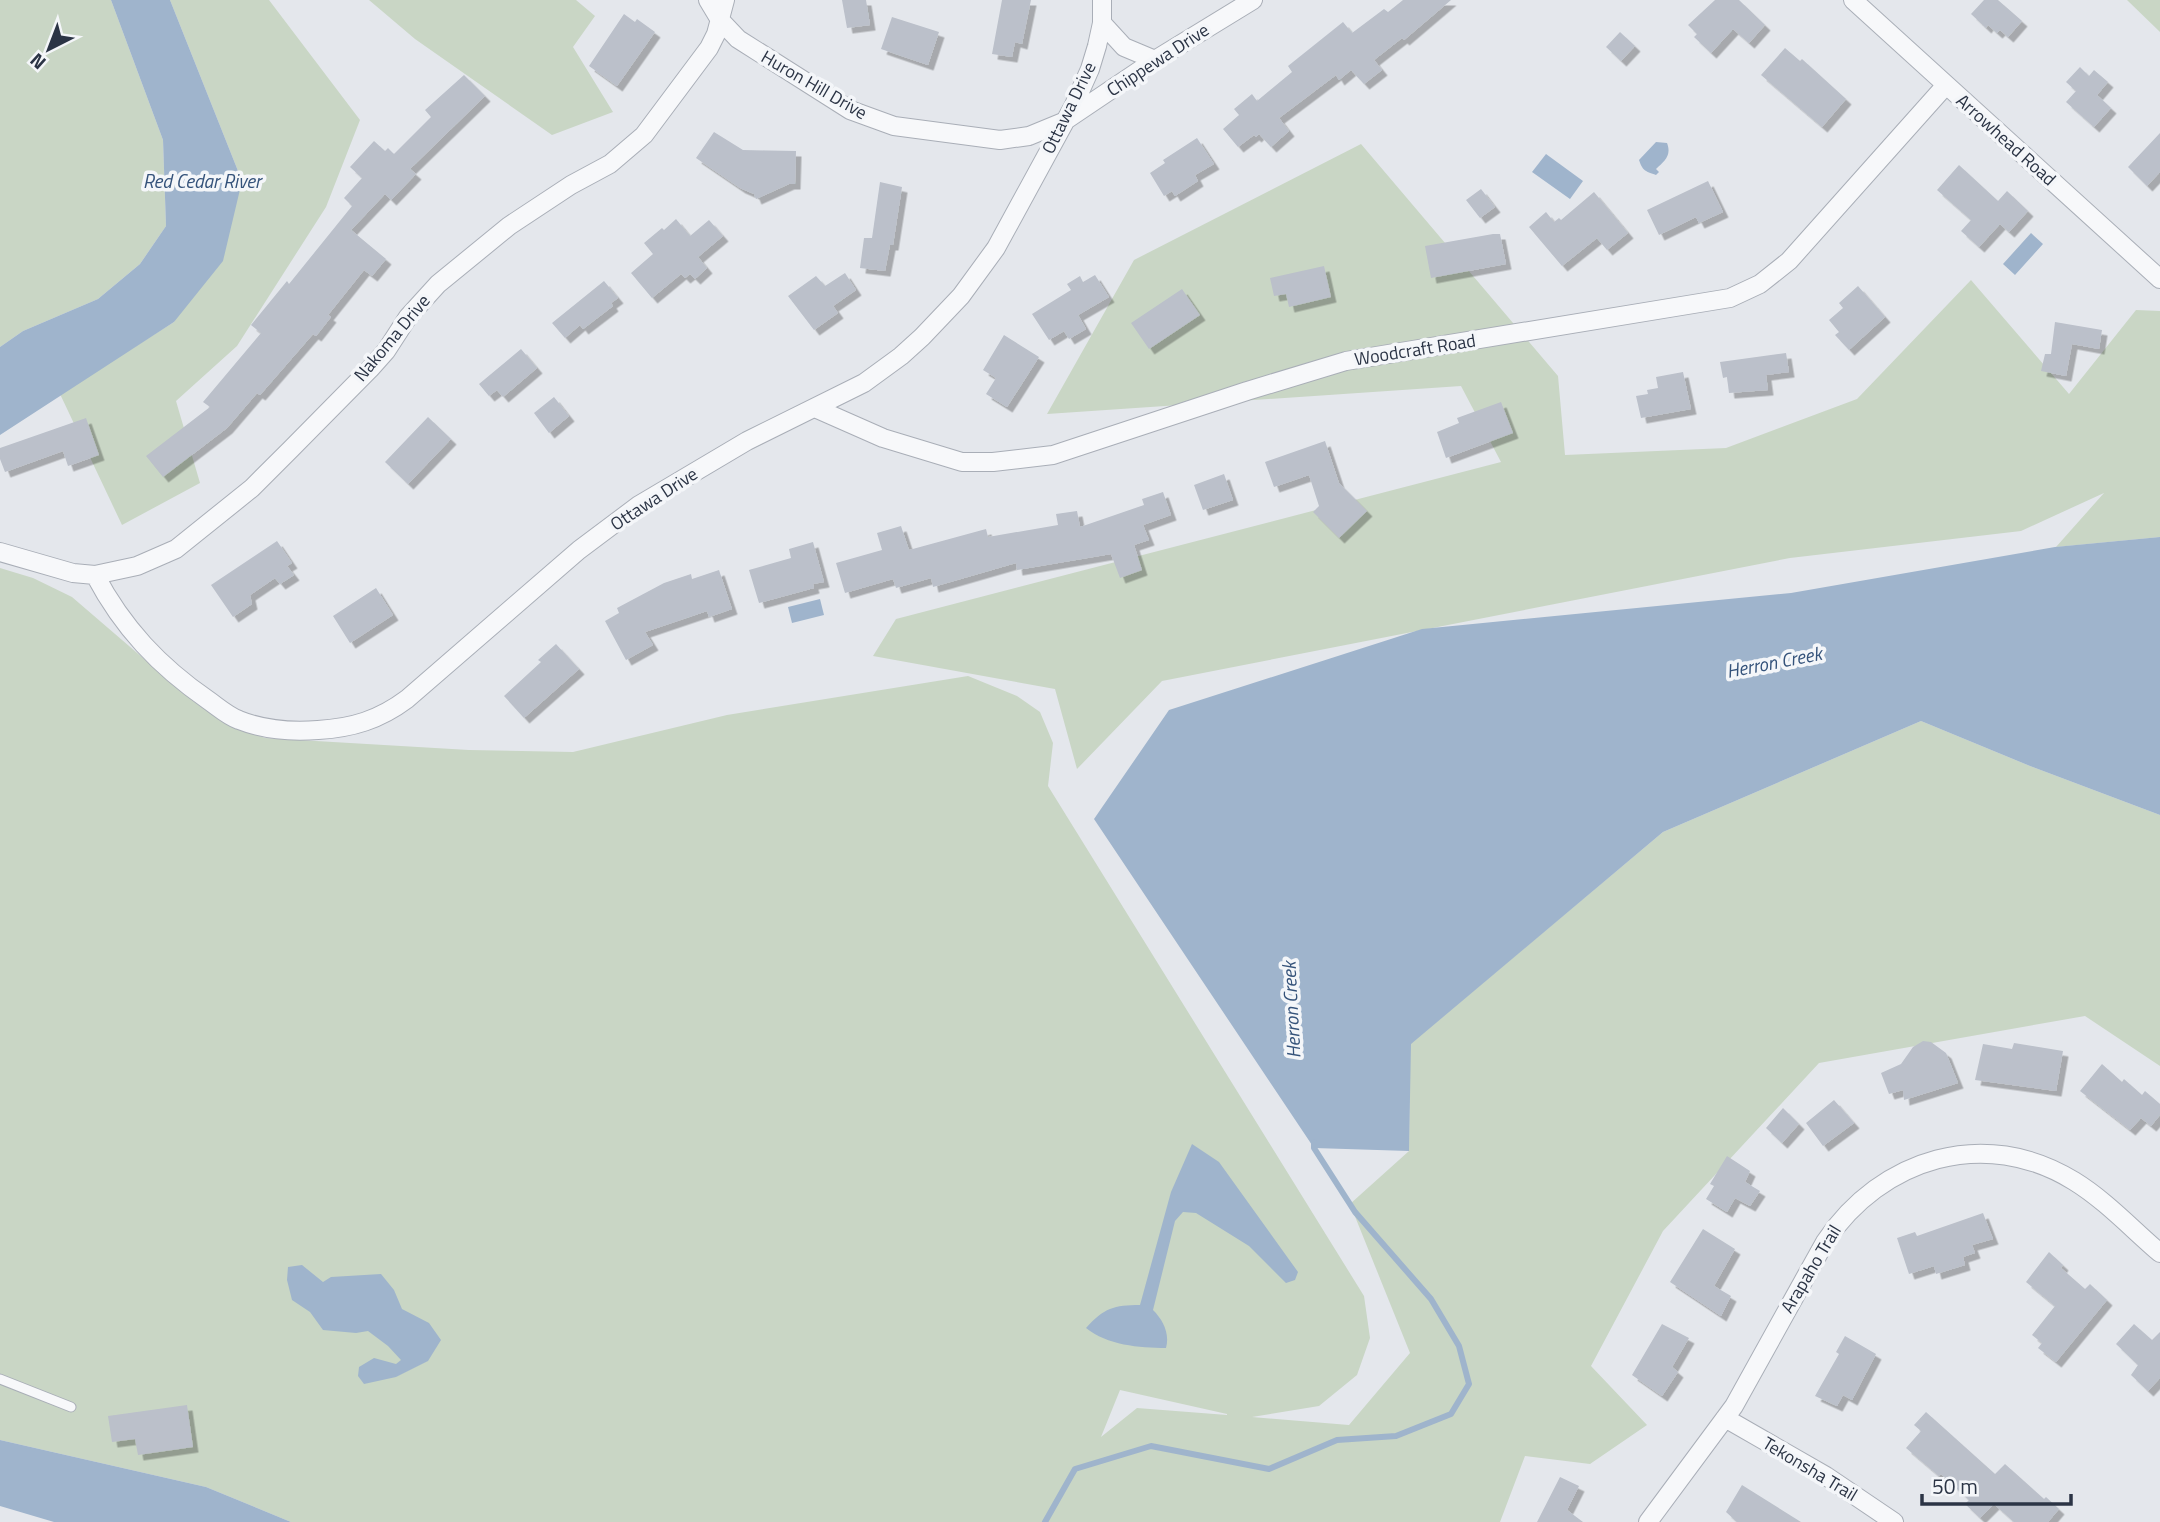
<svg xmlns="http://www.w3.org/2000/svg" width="2160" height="1522" font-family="'Titillium Web',sans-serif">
  <defs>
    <filter id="shadow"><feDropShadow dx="5.5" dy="5.5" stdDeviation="0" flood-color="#0004"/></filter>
  </defs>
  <rect width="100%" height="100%" fill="#e4e7ec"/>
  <path fill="#c9d6c5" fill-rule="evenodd" d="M0,0H111L163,140L166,226L140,264L98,299L23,331L0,347Z
    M170,0H269L360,120L326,207L237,346L176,401L200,483L122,525L60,394L174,322L242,181Z
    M369,0H576L595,16L573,47L613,112L552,135L415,39Z
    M2127,0H2160V32Z
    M1361,144L1558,376L1565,455L1726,448L1857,399L1971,280L2069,394L2136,310L2160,311V537L2056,547L2104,493L2021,531L1790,558L1162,681L1077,769L1055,689L873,656L896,619L1501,462L1461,386L1047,414L1134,260Z
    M0,568L33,578L72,597L193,701L230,725L265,738L469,750L573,752L727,715L968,676L1017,696L1040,712L1053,743L1048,786L1364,1296L1370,1338L1357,1375L1319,1406L1252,1417L1349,1425L1410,1353L1350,1204L1409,1151L1410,1044L1663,832L1921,721L2030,766L2160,815V1066L2085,1016L1819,1063L1663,1231L1591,1366L1647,1425L1590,1464L1525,1456L1500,1522H291L206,1487L0,1440ZM1120,1390L1227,1414V1415L1137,1408L1101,1437Z"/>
  <path fill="#9fb4cc" d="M111,0H170L242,181L223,261L174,322L0,435V347L23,331L98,299L140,264L166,226L163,140Z
    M1656,142L1667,143C1672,156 1664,161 1656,169L1659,172L1656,175C1646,171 1643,172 1639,160Z
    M1546,154L1583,181L1570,199L1532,172Z
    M2031,233L2043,244L2015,275L2003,264Z
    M2160,537V815L2030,766L1921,721L1663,832L1411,1044L1409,1151L1314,1148L1094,819L1169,710L1422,629L1791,593L2055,547Z
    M820,599L824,615L792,623L788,607Z
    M1192,1144L1219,1162L1298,1272L1295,1280L1286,1283L1249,1246L1196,1213L1183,1212L1175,1221L1153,1310C1163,1320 1170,1333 1166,1348C1139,1348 1107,1345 1086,1328C1104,1308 1114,1305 1140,1305L1171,1192Z
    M302,1265L323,1282L331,1277L381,1274L394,1290L402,1309L429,1323L441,1340L428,1361L396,1377L364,1384L358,1376L359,1367L374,1358L396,1364L401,1360L388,1346L368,1331L356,1333L323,1330L310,1312L292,1300L287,1280L288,1267Z
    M0,1440L206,1487L291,1522H54L0,1506Z"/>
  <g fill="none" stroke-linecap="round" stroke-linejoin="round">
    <path stroke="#9fb4cc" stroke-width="6" d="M1045,1522L1075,1469L1151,1446L1269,1469L1337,1440L1396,1436L1451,1414L1469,1384L1459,1346L1431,1299L1355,1212L1314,1148V1142"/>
  </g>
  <path fill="#bbc0ca" filter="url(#shadow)" d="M842,0H866L870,25L847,28Z
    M1002,0H1031L1022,44L1015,42L1012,57L992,54Z
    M1403,0H1451L1404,40L1402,38L1374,60L1382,70L1364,84L1351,70L1339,80L1336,75L1279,118L1289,131L1271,147L1259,134L1256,137L1254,135L1238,147L1223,129L1239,115L1234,109L1252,94L1257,101L1292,72L1288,66L1343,22L1352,33L1384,9L1388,12Z
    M1715,0H1739L1765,25L1749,43L1733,29L1711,53L1694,37L1697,34L1688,25Z
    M1984,0H1998L2022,21L2008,37L2000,30L1997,33L1988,25L1986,28L1971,14Z
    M624,14L635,22L637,19L655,32L617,86L589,66Z
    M892,17L939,32L928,65L881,49Z
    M1620,32L1635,46L1621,61L1606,47Z
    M1785,48L1800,61L1802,59L1846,99L1822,127L1761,75Z
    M2080,67L2089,76L2094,70L2108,82L2097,95L2111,108L2094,127L2066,102L2076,91L2066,82Z
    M464,75L485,96L410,169L416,174L391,200L385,194L351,230L386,259L372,276L364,270L328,315L331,317L316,336L313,334L260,395L257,393L227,428L163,477L146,456L210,407L203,402L261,333L251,325L287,281L289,284L352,206L344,198L362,178L350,167L374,141L385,151L388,148L394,154L431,117L425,110Z
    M714,132L743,150L796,151L795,184H789L756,199L754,194L740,188L696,158Z
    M2160,133V172L2147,186L2128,167Z
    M1197,138L1214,164L1195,175L1198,181L1175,196L1172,191L1164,196L1150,173L1165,163L1163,160Z
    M1959,165L1998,201L2007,191L2028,211L2009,232L2000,224L1979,247L1961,231L1971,220L1937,190Z
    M1708,181L1723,212L1699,223L1696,217L1659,235L1647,210Z
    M880,182L902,187L893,245H890L885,271L860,268L864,238H872Z
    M1481,189L1495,207L1480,218L1466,200Z
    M1594,192L1628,233L1607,250L1597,238L1562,266L1529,227L1546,212L1554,222L1559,218L1561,220Z
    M676,219L690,236L709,220L723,236L698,257L707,268L695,279L690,274L685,278L681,274L652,298L631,273L653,254L644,243L662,228L664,230Z
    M1493,234H1500L1506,264L1431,278L1425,246Z
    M1324,266L1331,297L1289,307L1286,294L1274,296L1270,278Z
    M845,273L856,290L833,306L838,313L814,330L788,296L816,276L825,286Z
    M1095,275L1109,297L1078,315L1086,329L1069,339L1064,331L1049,340L1032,314L1071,290L1067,284L1080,276L1083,282Z
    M604,281L618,298L611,303L613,306L583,329L580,325L565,338L552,323Z
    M1858,286L1885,317L1849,350L1835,335L1839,332L1829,320L1843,308L1839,303Z
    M1182,289L1200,315L1149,349L1131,323Z
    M2055,322L2102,330L2099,349L2072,344L2066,376L2041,371L2045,354H2051Z
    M1004,335L1039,357L1007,407L986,394L996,378L983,370Z
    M521,349L537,368L503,397L497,390L489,396L479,384Z
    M1786,353L1789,372L1766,375L1768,390L1729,393L1727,377L1723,378L1720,362Z
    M1683,372L1691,409L1641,418L1636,396L1648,394L1647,390L1658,388L1656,377Z
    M554,397L569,416L549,433L534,413Z
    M1501,402L1513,433L1446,458L1437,432L1459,423L1457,418Z
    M428,417L451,439L408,484L385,462Z
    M86,418L99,455L68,466L63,451L5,472L0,459V448Z
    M1325,441L1339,483L1367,511L1339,538L1313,512L1319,506L1309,475L1274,487L1265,462Z
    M1224,474L1233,500L1203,510L1194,485Z
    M1163,492L1171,515L1143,525L1149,540L1134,545L1142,570L1120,578L1111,554L1017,570L1016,563L933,587L931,578L896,588L893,579L845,593L836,563L882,550L877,533L901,526L909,550L986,529L988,537L1058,525L1056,514L1077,511L1080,527L1144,505L1142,499Z
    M277,541L292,563L287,566L294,575L280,584L275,578L250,595L252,604L233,617L211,585Z
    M813,542L824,582L813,584L814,588L759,603L749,570L791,558L789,549Z
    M719,570L732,609L709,617L707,611L645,632L653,645L626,660L605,621L619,613L617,608L664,583L691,574L692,579Z
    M376,588L393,615L350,643L333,616Z
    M556,644L579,669L524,718L504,696L541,662L538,660Z
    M1923,1041L1931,1042L1946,1053L1958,1083L1904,1100L1903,1090L1889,1094L1881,1073L1901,1064L1913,1047Z
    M2014,1043L2063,1051L2056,1091L1975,1080L1983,1044L2012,1049Z
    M2102,1064L2122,1082L2124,1079L2142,1095L2145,1091L2160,1104V1115L2151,1126L2141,1118L2130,1130L2080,1091Z
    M1834,1100L1854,1123L1823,1146L1806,1123Z
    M1783,1108L1799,1124L1782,1143L1766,1128Z
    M1727,1156L1750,1171L1745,1182L1760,1191L1750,1206L1735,1198L1727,1212L1706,1199L1714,1186L1710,1184Z
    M1983,1213L1993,1239L1972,1245L1975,1253L1963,1257L1965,1265L1936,1274L1934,1266L1909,1274L1897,1238L1915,1232L1917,1236Z
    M1703,1229L1735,1249L1714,1286L1731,1296L1721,1316L1670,1282Z
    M2049,1252L2063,1265L2061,1268L2085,1289L2090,1284L2107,1300L2056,1362L2038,1348L2042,1343L2032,1335L2055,1306L2026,1282Z
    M1662,1324L1689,1338L1672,1367L1678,1372L1662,1396L1632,1375Z
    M2134,1324L2152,1340L2160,1332V1378L2148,1391L2131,1375L2138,1365L2116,1344Z
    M1845,1336L1876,1354L1852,1400L1843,1395L1837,1406L1815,1396L1839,1354L1836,1352Z
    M187,1405L193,1447L138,1455L135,1439L112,1442L108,1416Z
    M1926,1412L1995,1474L2005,1464L2044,1499L2046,1497L2059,1509L2048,1522H2014L1994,1504L1980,1518L1965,1504L1969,1500L1941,1474L1939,1476L1906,1448L1921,1431L1914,1425Z
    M1560,1477L1579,1486L1567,1510L1583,1522H1537Z
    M1742,1485L1801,1522H1737L1726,1512Z"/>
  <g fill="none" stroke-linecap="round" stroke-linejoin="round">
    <g stroke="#a9aeb7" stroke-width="11">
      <path id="service" d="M0,1379L71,1407"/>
    </g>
    <g stroke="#a9aeb7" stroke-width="20">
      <path id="minor" d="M708,0L720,20L738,39L850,110L894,126L1000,140L1029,136L1063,122L1155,60L1253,0
        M1853,0L2160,279
        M1102,23L1124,47L1155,60
        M815,408L883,438L962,462H993L1053,455L1247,391L1346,361L1730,298L1760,284L1789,261L1946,85
        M0,552L73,573L95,575L137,566L176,549L252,488L291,449L370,369L386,351L408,317L438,284L509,226L571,185L610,164L644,135L709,48L716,34L725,0
        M95,575C123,628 159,666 208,700C218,707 228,716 239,720C264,730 292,732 318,730C352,728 379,720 407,699L579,550L639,505L747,441L864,383L901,356L922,337L961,296L996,248L1074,105L1090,69L1097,46L1102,23V0
        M1725,1418L1826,1476L1894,1522
        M1648,1522L1734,1406L1825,1242C1881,1158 1985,1126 2074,1181C2105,1200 2132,1229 2160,1253"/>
    </g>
    <use href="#service" stroke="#f7f8fa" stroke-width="9"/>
    <use href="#minor" stroke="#f7f8fa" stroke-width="18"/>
  </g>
  <g text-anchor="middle" stroke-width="7" stroke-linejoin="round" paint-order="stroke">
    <g font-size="18" fill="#2b3445" stroke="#f4f6f9">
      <text transform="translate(1158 60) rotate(-33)" y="6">Chippewa Drive</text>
      <text transform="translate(814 85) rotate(30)" y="6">Huron Hill Drive</text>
      <text transform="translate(1069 108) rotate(-64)" y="6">Ottawa Drive</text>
      <text transform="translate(2006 140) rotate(42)" y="6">Arrowhead Road</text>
      <text transform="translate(392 338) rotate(-50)" y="6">Nakoma Drive</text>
      <text transform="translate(1415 350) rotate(-9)" y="6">Woodcraft Road</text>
      <text transform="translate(654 499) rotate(-33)" y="6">Ottawa Drive</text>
      <text transform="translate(1811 1269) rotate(-59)" y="6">Arapaho Trail</text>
      <text transform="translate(1810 1469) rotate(31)" y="6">Tekonsha Trail</text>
    </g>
    <g font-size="19" font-style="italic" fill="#34527a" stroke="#f4f6f9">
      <text x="202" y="188">Red Cedar River</text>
      <text transform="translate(1774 662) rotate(-11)" y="7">Herron Creek</text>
      <text transform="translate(1291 1010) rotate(-93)" y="7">Herron Creek</text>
    </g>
  </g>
  <g transform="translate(49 49) rotate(222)" stroke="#f4f6f9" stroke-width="5" paint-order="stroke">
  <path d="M0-5L12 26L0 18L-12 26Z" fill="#2b3445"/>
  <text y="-10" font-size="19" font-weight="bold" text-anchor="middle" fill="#2b3445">N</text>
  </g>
  <path d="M1922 1494v10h149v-10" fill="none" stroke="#2b3445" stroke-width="3.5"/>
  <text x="1932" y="1494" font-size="21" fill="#2b3445" stroke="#f4f6f9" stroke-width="5" paint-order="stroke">50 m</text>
</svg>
